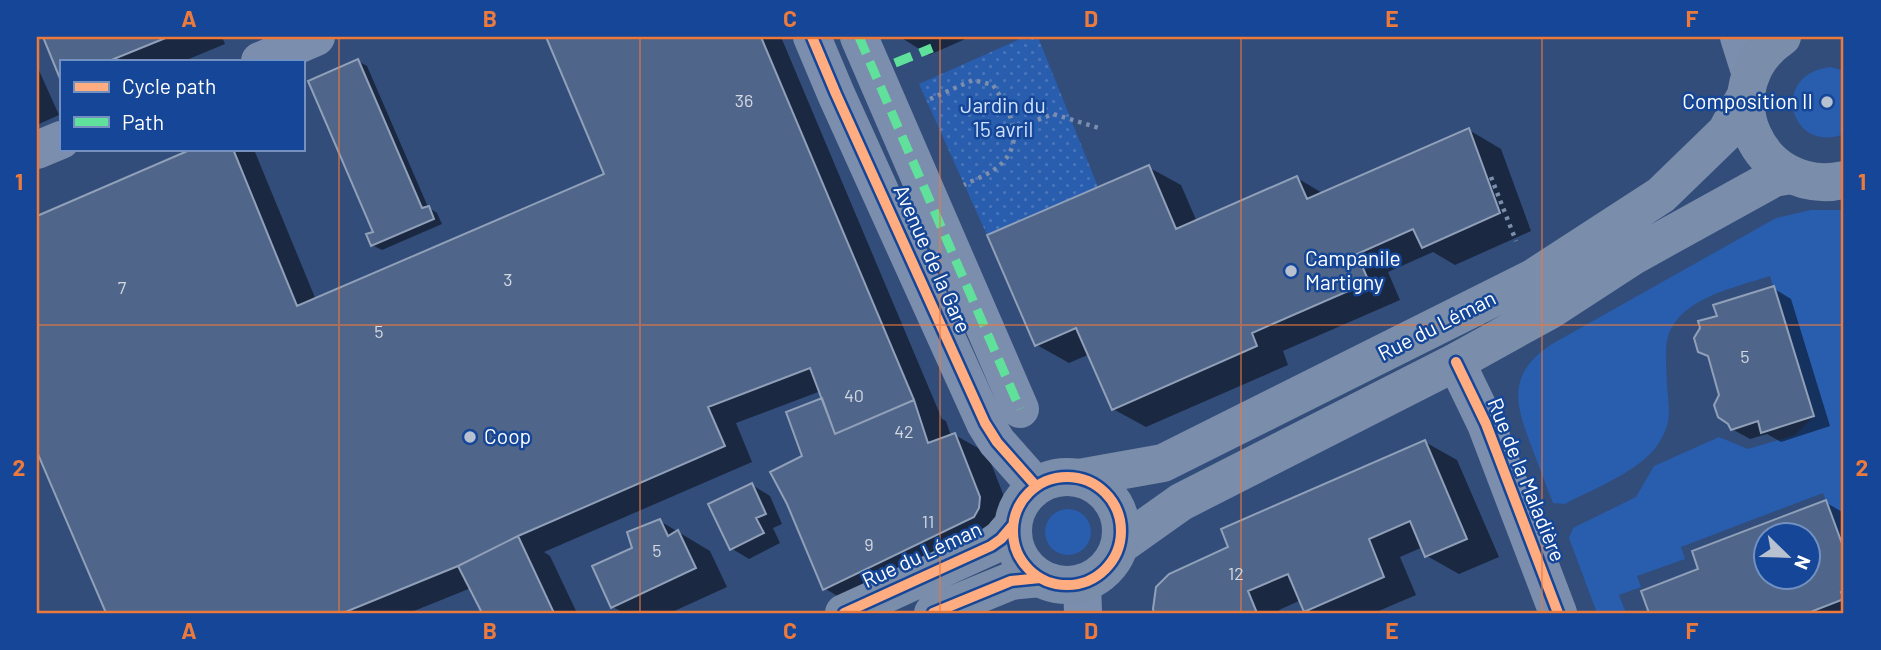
<svg xmlns="http://www.w3.org/2000/svg" width="1881" height="650" font-family="Barlow,sans-serif">
  <defs>
    <pattern id="park-dots" width="8" height="8" patternUnits="userSpaceOnUse" patternTransform="scale(1.75)"><rect width="8" height="8" fill="#295dae"/><path d="M2 2h.1M6 6h.1" fill="none" stroke="#4975ba" stroke-width="1.8" stroke-linecap="round"/></pattern>
  </defs>
  <rect width="100%" height="100%" fill="#324d7a"/>
  <path fill="#295dae" d="M1831,67L1844,71V134C1790,155 1768,74 1831,67Z
    M1811,210H1844V549L1823,493L1681,547L1685,559L1637,576L1641,587L1619,595L1626,613H1597L1569,538L1573,528L1636,497L1654,466L1719,437L1748,449L1795,435L1813,417L1770,276C1737,287 1679,298 1668,337C1664,348 1667,374 1667,386C1669,412 1673,423 1656,447C1639,471 1591,490 1565,504L1553,503C1545,483 1538,464 1531,445C1514,402 1508,373 1552,344L1776,218Z
    M1045 532a23 23 0 1 1 46 0a23 23 0 1 1-46 0Z"/>
  <path fill="url(#park-dots)" d="M1025,37H1038L1098,187L987,235L919,84Z"/>
  <path fill="#0007" fill-rule="evenodd" d="M44,37H222L225,44L184,61H61V77Z
    M548,37H781L942,419L946,421L951,436L955,435L987,453L1012,517L856,607L824,588L804,457L824,399L821,391L736,423L752,462L544,552L550,556L577,613H484L471,588L409,613H108L37,447V218L197,149H249L255,152L316,300L606,175Z
    M900,37H970L929,55Z
    M358,61L367,66L428,207L437,213L442,224L382,250L372,245L375,233Z
    M37,66L59,115L37,125Z
    M1469,130L1501,149L1531,231L1455,265L1433,252L1388,272L1400,300L1283,351L1288,365L1146,427L1113,409L1090,354L1069,363L1037,345L1148,167L1181,185L1197,222L1297,178L1324,194Z
    M1773,288L1791,299L1830,426L1781,442L1767,434L1750,439L1732,429L1721,395L1719,317Z
    M1425,442L1457,460L1499,557L1459,574L1427,556L1423,547L1400,557L1416,595L1374,613H1311L1306,610L1301,600L1279,610L1281,613H1156L1154,608L1230,547Z
    M752,485L770,496L782,524L773,528L780,543L749,559L731,548Z
    M1825,502L1844,513V613H1651L1643,592L1700,570L1694,552ZM1766,534H1808V576H1766Z
    M660,521L710,551L727,587L670,613H624L613,607L634,549Z"/>
  <path fill="#4f6589" stroke="#91a0b9" stroke-width="2" fill-rule="evenodd" d="M43,37H168L109,61H61V81Z
    M546,37H761L914,400L835,434L810,368L708,407L725,446L518,536L458,566L343,613H106L37,452V216L192,149H233L297,306L604,174Z
    M358,59L422,208L429,206L434,219L371,246L366,234L373,232L308,81Z
    M1469,128L1500,213L1422,248L1413,229L1357,254L1369,282L1252,333L1257,346L1112,410L1076,328L1035,346L987,235L1149,165L1176,229L1297,176L1307,199Z
    M1774,286L1814,416L1761,433L1758,421L1731,430L1728,424L1718,417L1714,405L1719,395L1708,356L1698,352L1694,338L1700,328L1698,321L1717,316L1713,305Z
    M822,398L835,434L914,400L928,443L955,433L980,497L979,508L974,517L823,590L787,504L770,472L802,456L786,412Z
    M1425,440L1467,539L1425,557L1410,521L1369,539L1384,577L1304,612L1288,574L1248,591L1257,613H1154L1153,609L1156,587L1169,574L1228,547L1221,529Z
    M752,483L766,514L756,518L764,533L730,550L708,504Z
    M1826,500L1844,549V591L1841,592L1844,599L1808,613H1649L1641,591L1698,569L1692,551ZM1766,534H1808V576H1766Z
    M660,519L668,536L678,530L696,568L611,608L592,566L632,548L627,532Z
    M518,536L554,613H482L458,566Z"/>
  <g fill="none" stroke-linecap="round" stroke-linejoin="round">
    <path stroke="#7c8ead" stroke-width="4.5" stroke-dasharray="3.5 5" stroke-linecap="butt" d="M930,99L973,80L993,85C1010,111 1027,141 999,166C990,174 975,179 964,185
      M1014,129L1053,114L1099,128
      M1491,177L1516,241"/>
    <path stroke="#7c8ead" stroke-width="38" d="M812,37L836,94L985,423L997,442L1036,486
      M859,37L1020,409
      M1739,37L1751,75
      M260,61L316,37
      M37,150L61,140
      M1456,362L1486,424L1558,613
      M1082,583L1083,613"/>
    <path stroke="#7a8daa" stroke-width="38" d="M1782,37C1708,87 1757,199 1844,180
      M1013 531a54 54 0 1 1 108 0a54 54 0 1 1-108 0Z
      M1079,478L1163,463L1533,278L1661,195L1726,132L1746,95
      M1119,546L1181,502L1456,362L1550,310L1633,256L1774,178L1791,175
      M844,613L991,546L1001,539L1013,525
      M933,613L1011,581L1040,578"/>
    <path stroke="#60e19b" stroke-width="9" stroke-dasharray="18 9" stroke-linecap="butt" d="M859,37L1020,409
      M895,63L932,48"/>
    <g stroke="#154697" stroke-width="15">
      <path id="cycleway" d="M812,37L836,94L985,423L997,442L1036,486
        M1456,362L1486,424L1558,613
        M1013 531a54 54 0 1 1 108 0a54 54 0 1 1-108 0Z
        M844,613L991,546L1001,539L1013,525
        M933,613L1011,581L1040,578"/>
    </g>
    <use href="#cycleway" stroke="#ffac80" stroke-width="10"/>
  </g>
  <path fill="none" stroke="#ed7a3d" stroke-width="2" stroke-opacity="0.55" d="M339,37V613M640,37V613M940,37V613M1241,37V613M1542,37V613M37,325H1844"/>
  <g fill="#b7c1d0" stroke="#154697" stroke-width="2.5">
    <circle cx="1827" cy="102" r="7"/>
    <circle cx="1291" cy="271" r="7"/>
    <circle cx="470" cy="437" r="7"/>
  </g>
  <g text-anchor="middle" stroke-width="5" stroke-linejoin="round" paint-order="stroke">
    <g font-size="18" fill="#d3d8e2">
      <text x="744" y="107">36</text>
      <text x="508" y="286">3</text>
      <text x="122" y="294">7</text>
      <text x="379" y="338">5</text>
      <text x="1745" y="363">5</text>
      <text x="854" y="402">40</text>
      <text x="904" y="438">42</text>
      <text x="928" y="528">11</text>
      <text x="869" y="551">9</text>
      <text x="657" y="557">5</text>
      <text x="1236" y="580">12</text>
    </g>
    <g font-size="21" fill="#fff" stroke="#154697" text-anchor="start">
      <text x="1813" y="109" text-anchor="end">Composition II</text>
      <text x="1305" y="266">Campanile<tspan x="1305" dy="24">Martigny</tspan></text>
      <text x="484" y="444">Coop</text>
    </g>
    <g font-size="21" fill="#cfe1fc" stroke="#154697">
      <text x="1003" y="113">Jardin du<tspan x="1003" dy="24">15 avril</tspan></text>
    </g>
    <g font-size="21" fill="#fff" stroke="#154697">
      <text transform="translate(932 259) rotate(66)" y="7">Avenue de la Gare</text>
      <text transform="translate(1437 326) rotate(-27)" y="7">Rue du Léman</text>
      <text transform="translate(1526 480) rotate(68)" y="7">Rue de la Maladière</text>
      <text transform="translate(922 555) rotate(-25)" y="7">Rue du Léman</text>
    </g>
  </g>
  <rect width="1881" height="650" fill="none" stroke="#154697" stroke-width="77"/>
  <rect x="60" y="60" width="245" height="91" fill="#154697" stroke="#7390c1" stroke-width="2"/>
  <rect x="74" y="82" width="35" height="10" fill="#ffac80" stroke="#7390c1" stroke-width="2"/>
  <text x="122" y="94" font-size="21" fill="#ffffff">Cycle path</text>
  <rect x="74" y="117" width="35" height="10" fill="#60e19b" stroke="#7390c1" stroke-width="2"/>
  <text x="122" y="130" font-size="21" fill="#ffffff">Path</text>
  <g transform="translate(1787 556) rotate(113)"><circle r="33" fill="#154697" stroke="#7390c1" stroke-width="2"/>
  <path d="M0-5L12 26L0 18L-12 26Z" fill="#b7c1d0"/>
  <text y="-10" font-size="19" font-weight="bold" text-anchor="middle" fill="#ffffff">N</text>
  </g>
  <rect x="38" y="38" width="1804" height="574" fill="none" stroke="#ed7a3d" stroke-width="2.5"/>
  <g font-size="23" text-anchor="middle" font-weight="bold" fill="#ed7a3d">
    <text x="189" y="27">A</text>
    <text x="490" y="27">B</text>
    <text x="790" y="27">C</text>
    <text x="1091" y="27">D</text>
    <text x="1392" y="27">E</text>
    <text x="1692" y="27">F</text>
    <text x="19" y="190">1</text>
    <text x="1862" y="190">1</text>
    <text x="19" y="476">2</text>
    <text x="1862" y="476">2</text>
    <text x="189" y="639">A</text>
    <text x="490" y="639">B</text>
    <text x="790" y="639">C</text>
    <text x="1091" y="639">D</text>
    <text x="1392" y="639">E</text>
    <text x="1692" y="639">F</text>
  </g>
</svg>
